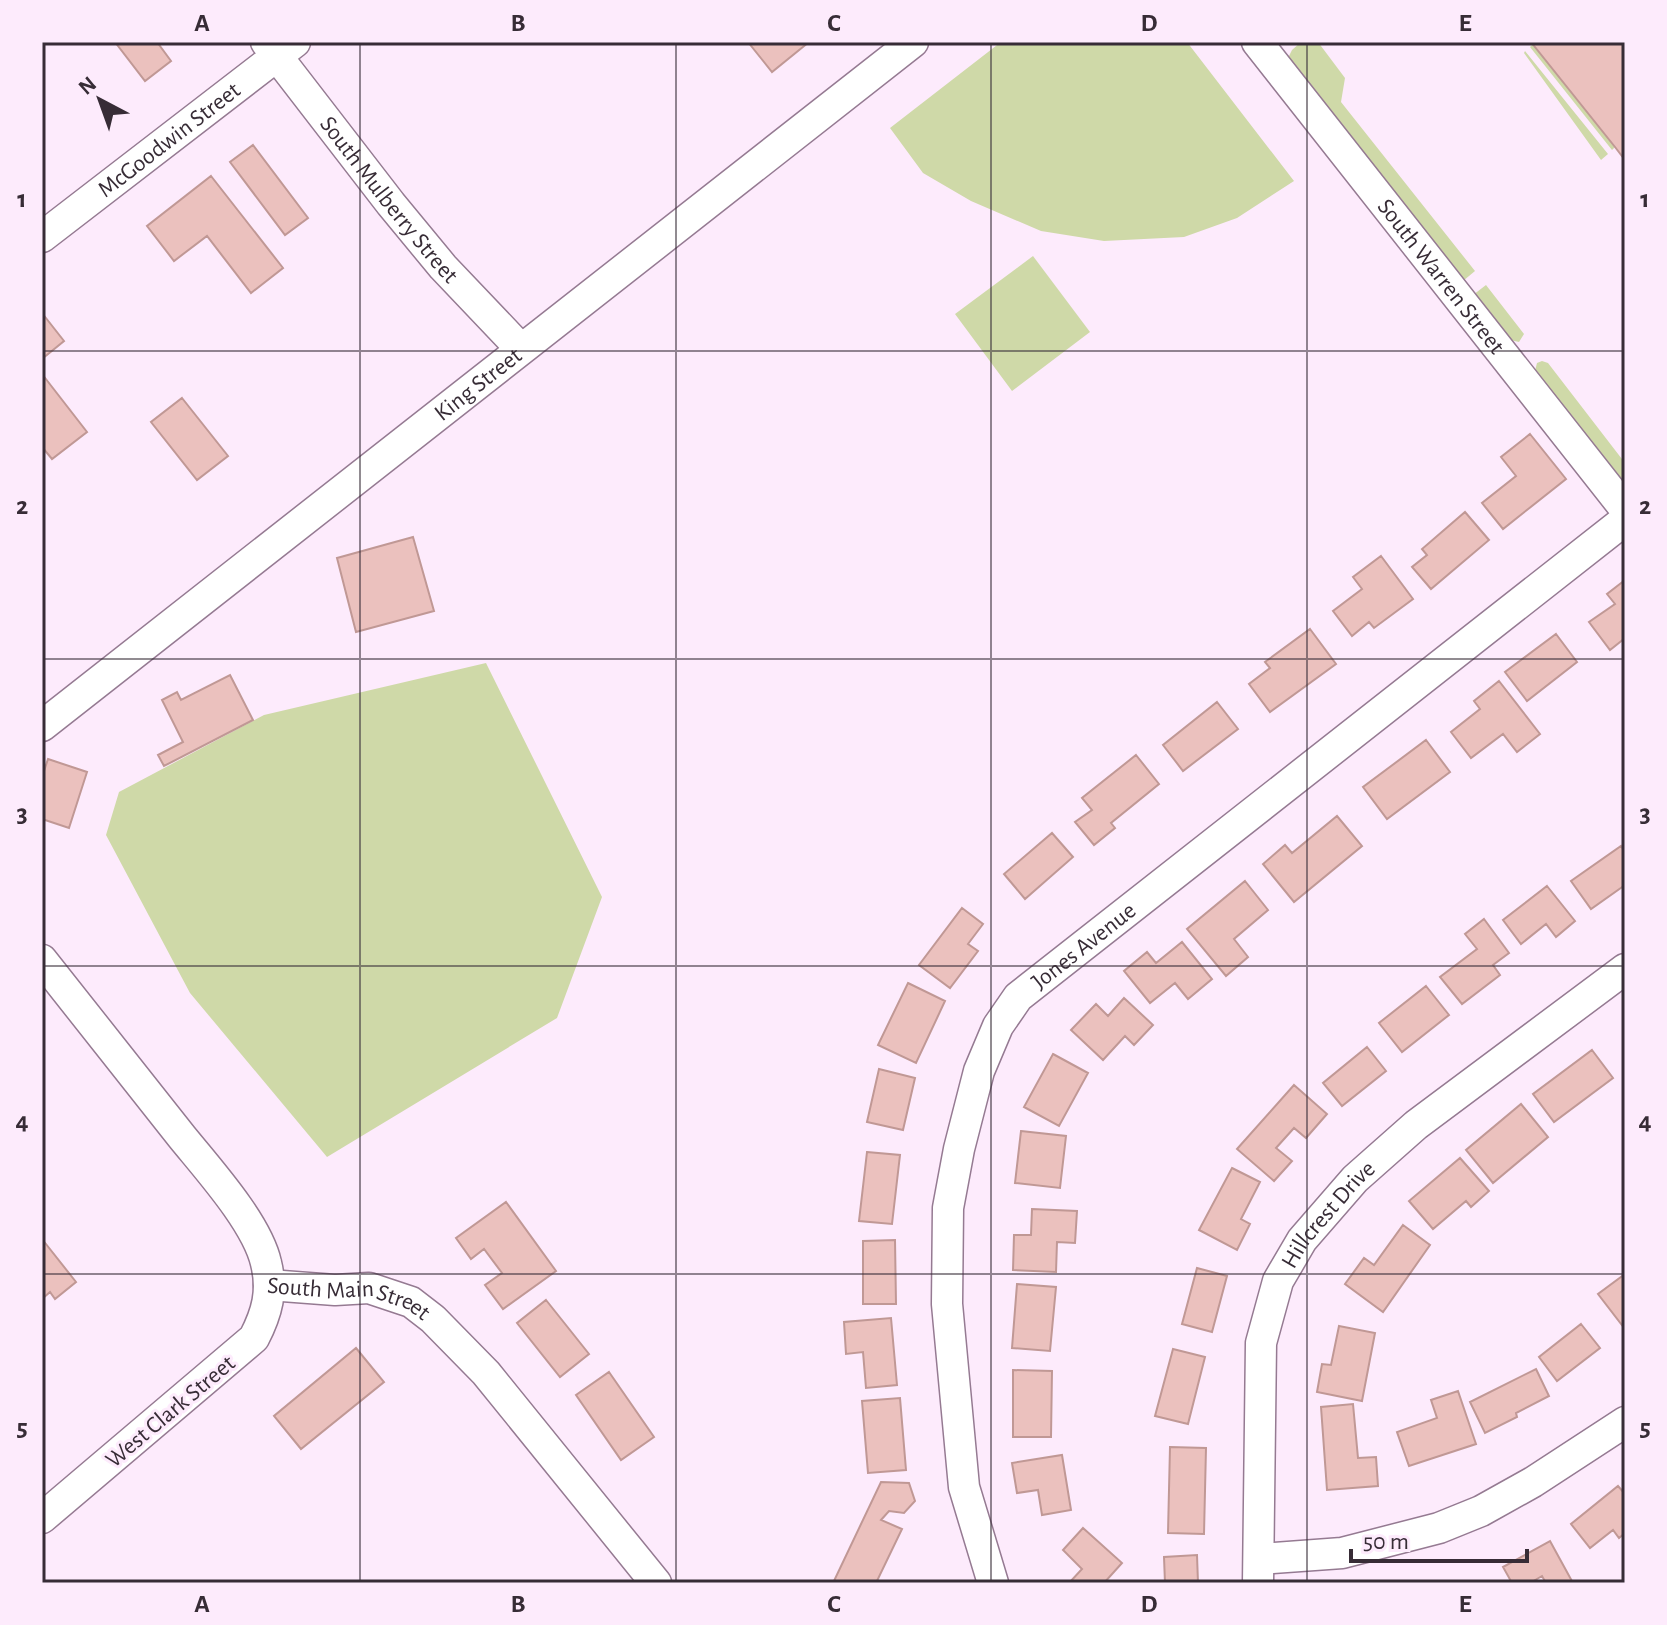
<svg xmlns="http://www.w3.org/2000/svg" width="1667" height="1625" font-family="'Alegreya Sans',sans-serif">
  <rect width="100%" height="100%" fill="#fdebfc"/>
  <path fill="#cfd9a8" d="M1001,42H1187L1294,181L1237,218L1184,237L1104,241L1041,231L971,201L923,173L890,128Z
    M1301,42H1318L1345,78L1341,102L1475,271L1463,281L1288,58L1292,50Z
    M1533,44L1615,147L1612,150L1530,47Z
    M1525,51L1608,154L1601,160L1524,53Z
    M1033,256L1090,332L1012,391L955,314Z
    M1486,285L1524,334L1519,342L1510,340L1473,295Z
    M1542,361L1548,363L1625,463V487L1535,371L1537,363Z
    M486,663L602,897L557,1018L327,1157L190,993L106,835L119,792L264,715Z"/>
  <path fill="#ebc1be" stroke="#c09895" stroke-width="2" d="M115,42H157L171,61L145,81Z
    M748,42H809L772,72Z
    M1531,42H1625V160L1615,147Z
    M253,145L308,218L285,235L230,162Z
    M211,176L283,268L251,293L207,236L174,261L147,226Z
    M42,313L64,341L42,359Z
    M42,374L87,432L52,459L42,447Z
    M182,398L228,456L197,480L151,422Z
    M1530,434L1566,479L1503,529L1482,503L1516,476L1501,457Z
    M1465,512L1489,540L1431,589L1412,567L1427,555L1422,549Z
    M413,537L434,611L356,632L337,558Z
    M1381,556L1413,599L1374,628L1369,622L1352,636L1333,611L1362,589L1353,577Z
    M1625,580V638L1610,650L1589,622L1615,604L1607,594Z
    M1310,629L1336,664L1270,712L1249,684L1270,668L1265,662Z
    M1556,634L1577,662L1527,701L1505,672Z
    M230,675L253,720L164,766L158,755L183,742L162,700L177,692L181,700Z
    M1499,681L1540,734L1517,752L1503,734L1471,758L1451,732L1480,709L1474,701Z
    M1217,702L1238,729L1183,771L1163,745Z
    M1426,740L1450,772L1387,819L1363,787Z
    M1136,755L1159,784L1111,823L1115,828L1094,845L1075,822L1092,810L1082,798Z
    M48,759L87,772L69,828L42,819V777Z
    M1337,816L1362,846L1294,902L1263,864L1285,845L1292,853Z
    M1052,833L1073,857L1025,899L1004,874Z
    M1621,846L1625,852V885L1591,909L1571,881Z
    M1245,881L1268,910L1234,939L1248,957L1226,976L1187,929Z
    M1547,886L1575,921L1556,937L1546,924L1521,944L1503,920Z
    M962,908L983,924L968,944L978,951L950,988L919,965Z
    M1484,919L1509,953L1493,965L1500,975L1462,1004L1440,977L1477,949L1465,934Z
    M1182,942L1212,979L1188,999L1175,983L1150,1003L1124,971L1147,952L1156,963Z
    M908,983L945,1001L916,1063L878,1045Z
    M1426,986L1449,1015L1402,1052L1379,1023Z
    M1124,998L1153,1025L1134,1045L1125,1036L1103,1060L1071,1030L1096,1004L1108,1016Z
    M1367,1047L1386,1071L1342,1106L1323,1083Z
    M1592,1050L1613,1078L1554,1122L1533,1094Z
    M1053,1054L1088,1073L1059,1126L1024,1107Z
    M879,1069L915,1078L903,1130L867,1122Z
    M1294,1085L1327,1114L1306,1138L1294,1128L1276,1148L1292,1161L1274,1181L1237,1149Z
    M1521,1104L1548,1137L1493,1183L1466,1150Z
    M1021,1131L1066,1136L1060,1188L1015,1183Z
    M867,1152L900,1155L892,1224L859,1221Z
    M1460,1158L1489,1191L1471,1207L1466,1201L1433,1229L1409,1201Z
    M1232,1168L1260,1182L1241,1219L1250,1224L1237,1250L1199,1230Z
    M506,1202L556,1271L503,1309L485,1285L502,1273L484,1249L471,1259L456,1238Z
    M1032,1209L1077,1211L1075,1243L1057,1242L1056,1272L1013,1270L1014,1235H1031Z
    M1403,1225L1430,1245L1383,1312L1345,1284L1364,1258L1374,1265Z
    M42,1239L76,1282L55,1299L50,1292L42,1299Z
    M895,1240L896,1304H863V1241Z
    M1197,1268L1227,1276L1212,1332L1182,1324Z
    M1625,1274V1329L1598,1294Z
    M1017,1284L1056,1287L1050,1351L1012,1348Z
    M546,1300L589,1354L560,1377L517,1323Z
    M891,1318L897,1385L866,1388L863,1352L846,1354L844,1322Z
    M1581,1324L1600,1348L1557,1381L1539,1357Z
    M1339,1326L1375,1333L1362,1401L1317,1392L1322,1364L1331,1365Z
    M356,1348L384,1382L301,1449L274,1416Z
    M1173,1349L1205,1357L1188,1424L1155,1416Z
    M1536,1369L1549,1396L1516,1413L1517,1417L1485,1433L1470,1402Z
    M1013,1370L1052,1371L1051,1437H1013Z
    M609,1372L654,1437L621,1460L576,1395Z
    M1458,1391L1476,1444L1409,1466L1397,1432L1437,1418L1431,1400Z
    M900,1398L906,1470L868,1473L862,1401Z
    M1353,1404L1358,1458L1376,1457L1378,1486L1327,1490L1321,1407Z
    M1170,1447L1206,1448L1204,1534L1168,1533Z
    M1062,1455L1071,1510L1042,1515L1038,1490L1017,1493L1012,1463Z
    M881,1482L909,1483L915,1501L904,1513L889,1511L881,1520L902,1529L876,1583H833Z
    M1618,1486L1625,1494V1533L1619,1538L1613,1530L1590,1548L1571,1524Z
    M1083,1528L1122,1563L1104,1583H1069L1082,1569L1063,1550Z
    M1550,1541L1573,1583H1546L1542,1576L1530,1583H1512L1503,1567Z
    M1197,1555L1198,1583H1165L1164,1557Z"/>
  <g fill="none" stroke-linecap="round" stroke-linejoin="round">
    <g stroke="#957a92" stroke-width="33">
      <g id="minor">
        <path id="s1" d="M266,42L391,204L443,267L520,348"/>
        <path id="s2" d="M1257,42L1625,509"/>
        <path id="s3" d="M42,237L295,42"/>
        <path id="s4" d="M42,726L913,42"/>
        <path d="M42,960C89,1019 135,1078 182,1137C208,1169 257,1223 266,1263C273,1291 267,1313 254,1338L42,1518"/>
        <path id="s5" d="M269,1285L335,1290L369,1288L411,1302L433,1319L486,1373L656,1583"/>
        <path d="M1259,1559L1342,1553L1439,1528L1481,1511L1533,1482L1625,1422"/>
        <path id="s6" d="M993,1583L964,1487L947,1304L948,1208L959,1149L979,1071L998,1026L1018,997L1625,520"/>
        <path id="s7" d="M1258,1583L1261,1343L1278,1281L1302,1240L1355,1179L1416,1125L1625,969"/>
      </g>
    </g>
    <use href="#minor" stroke="#fff" stroke-width="30"/>
  </g>
  <path fill="none" stroke="#372c36" stroke-width="2" stroke-opacity="0.55" d="M360,42V1583M676,42V1583M991,42V1583M1307,42V1583M42,351H1625M42,659H1625M42,966H1625M42,1274H1625"/>
  <g text-anchor="middle" stroke-width="6" stroke-linejoin="round" paint-order="stroke">
    <g font-size="24" fill="#372c36" stroke="#fdebfc">
      <text dy="8" stroke="none"><textPath href="#s3" startOffset="160">McGoodwin Street</textPath></text>
      <text dy="8" stroke="none"><textPath href="#s1" startOffset="200">South Mulberry Street</textPath></text>
      <text dy="8" stroke="none"><textPath href="#s2" startOffset="298">South Warren Street</textPath></text>
      <text dy="8" stroke="none"><textPath href="#s4" startOffset="554">King Street</textPath></text>
      <text dy="8" stroke="none"><textPath href="#s6" startOffset="688">Jones Avenue</textPath></text>
      <text dy="8" stroke="none"><textPath href="#s7" startOffset="388">Hillcrest Drive</textPath></text>
      <text dy="8" stroke="none"><textPath href="#s5" startOffset="82">South Main Street</textPath></text>
      <text transform="translate(170 1411) rotate(-40)" y="8">West Clark Street</text>
    </g>
  </g>
  <rect width="1667" height="1625" fill="none" stroke="#fdebfc" stroke-width="88"/>
  <g transform="translate(100 100) rotate(319)" stroke="#fdebfc" stroke-width="6" paint-order="stroke">
  <path d="M0-6L14 30L0 20L-14 30Z" fill="#372c36"/>
  <text y="-12" font-size="22" font-weight="bold" text-anchor="middle" fill="#372c36">N</text>
  </g>
  <path d="M1351 1549v12h176v-12" fill="none" stroke="#372c36" stroke-width="4"/>
  <text x="1363" y="1549" font-size="24" fill="#372c36" stroke="#fdebfc" stroke-width="6" paint-order="stroke">50 m</text>
  <rect x="44" y="44" width="1579" height="1537" fill="none" stroke="#372c36" stroke-width="3"/>
  <g font-size="26" text-anchor="middle" font-weight="bold" fill="#372c36">
    <text x="202" y="31">A</text>
    <text x="518" y="31">B</text>
    <text x="834" y="31">C</text>
    <text x="1149" y="31">D</text>
    <text x="1465" y="31">E</text>
    <text x="22" y="207">1</text>
    <text x="1645" y="207">1</text>
    <text x="22" y="514">2</text>
    <text x="1645" y="514">2</text>
    <text x="22" y="822">3</text>
    <text x="1645" y="822">3</text>
    <text x="22" y="1129">4</text>
    <text x="1645" y="1129">4</text>
    <text x="22" y="1436">5</text>
    <text x="1645" y="1436">5</text>
    <text x="202" y="1612">A</text>
    <text x="518" y="1612">B</text>
    <text x="834" y="1612">C</text>
    <text x="1149" y="1612">D</text>
    <text x="1465" y="1612">E</text>
  </g>
</svg>
